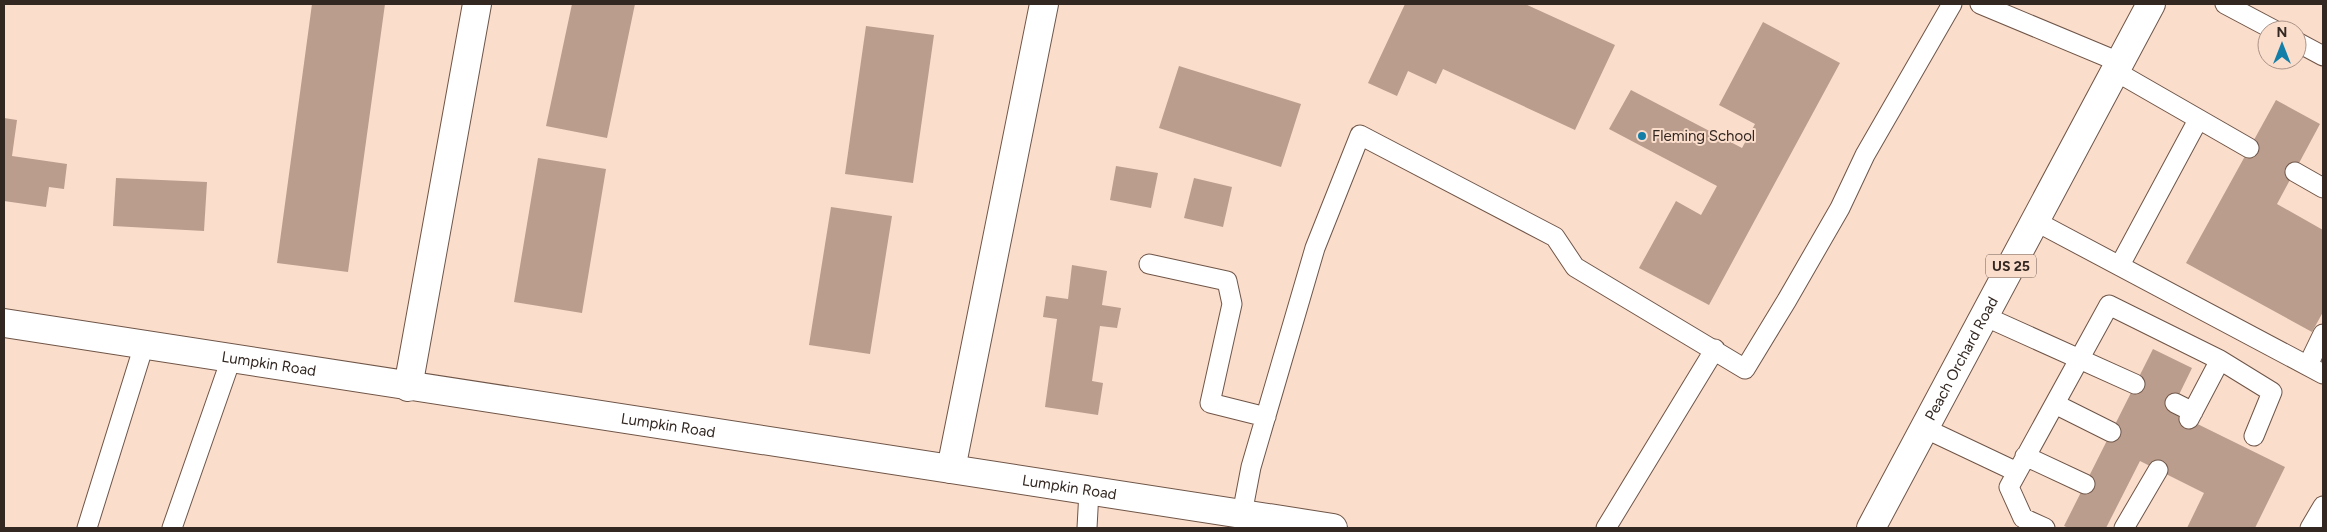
<svg xmlns="http://www.w3.org/2000/svg" width="2327" height="532" font-family="Figtree,sans-serif">
  <rect width="100%" height="100%" fill="#fbddcc"/>
  <path fill="#ba9d8d" d="M312,4H385L348,272L277,263Z
    M572,4H635L607,138L546,126Z
    M1405,4H1525L1615,45L1575,130L1443,69L1436,84L1408,71L1397,96L1368,83Z
    M1763,22L1840,63L1709,305L1639,268L1676,201L1701,215L1717,186L1609,129L1631,90L1742,148L1755,124L1719,105Z
    M866,26L934,35L913,183L845,174Z
    M1179,66L1301,104L1281,167L1159,128Z
    M2276,100L2320,124L2277,204L2323,230V312L2312,332L2186,263Z
    M4,118L17,120L12,156L67,164L64,189L49,187L46,207L4,201Z
    M538,158L606,169L582,313L514,302Z
    M1116,166L1158,173L1151,208L1110,200Z
    M116,178L207,182L204,231L113,226Z
    M1194,178L1232,187L1223,227L1184,218Z
    M831,207L892,216L870,354L809,345Z
    M1072,265L1107,271L1102,305L1121,308L1117,328L1100,326L1092,381L1103,383L1098,415L1045,407L1057,319L1043,317L1046,296L1068,299Z
    M2153,349L2192,368L2171,411L2285,467L2255,528H2187L2204,493L2140,461L2106,528H2069L2064,526Z"/>
  <g fill="none" stroke-linecap="round" stroke-linejoin="round">
    <g stroke="#6f5547" stroke-width="21">
      <path id="lane" d="M1980,4L2119,62
        M2225,4L2274,30
        M2297,42L2323,56
        M2115,71L2249,148
        M2295,172L2323,188
        M2035,221L2323,374
        M1149,264L1227,281L1232,304L1210,403L1266,417
        M2120,265L2198,120
        M1984,316L2135,384
        M2220,360L2272,392L2254,436
        M2308,365L2323,334
        M2175,403L2193,412
        M2055,404L2111,432
        M1924,428L2017,472
        M2025,456L2085,484
        M1242,514L1251,467L1315,248L1360,135L1555,237L1575,267L1745,369L1787,300L1840,208L1865,155L1952,4
        M87,528L144,345
        M172,528L231,359
        M1087,528L1089,491
        M1606,528L1715,349
        M2045,528L2023,518L2009,487L2109,305L2220,360L2189,419
        M2124,528L2158,470
        M2310,528L2323,506"/>
    </g>
    <g stroke="#6f5547" stroke-width="30">
      <path id="street" d="M408,387L477,4
        M951,469L1044,4"/>
    </g>
    <g stroke="#6f5547" stroke-width="30">
      <g id="secondary">
        <path id="s1" d="M4,323L1333,528"/>
      </g>
    </g>
    <g stroke="#6f5547" stroke-width="30">
      <g id="primary">
        <path id="s2" d="M1871,528L2151,4"/>
      </g>
    </g>
    <use href="#lane" stroke="#fff" stroke-width="19"/>
    <use href="#street" stroke="#fff" stroke-width="28"/>
    <use href="#secondary" stroke="#fff" stroke-width="28"/>
    <use href="#primary" stroke="#fff" stroke-width="28"/>
  </g>
  <circle fill="#137fa8" stroke="#fbddcc" stroke-width="2" cx="1642" cy="136" r="5"/>
  <g text-anchor="middle" stroke-width="4" stroke-linejoin="round" paint-order="stroke">
    <rect fill="#fbddcc" stroke="#6e5e54" stroke-width="1" x="1986" y="254.5" width="50" height="23" rx="4"/>
    <g font-size="14" font-weight="bold" fill="#322721">
      <text x="2011" y="271">US 25</text>
    </g>
    <g font-size="15" fill="#322721" stroke="#fbddcc" text-anchor="start">
      <text x="1652" y="141">Fleming School</text>
    </g>
    <g font-size="15" fill="#322721" stroke="#fbddcc">
      <text dy="5" stroke="none"><textPath href="#s2" startOffset="192">Peach Orchard Road</textPath></text>
      <text dy="5" stroke="none"><textPath href="#s1" startOffset="268">Lumpkin Road</textPath></text>
      <text dy="5" stroke="none"><textPath href="#s1" startOffset="672">Lumpkin Road</textPath></text>
      <text dy="5" stroke="none"><textPath href="#s1" startOffset="1078">Lumpkin Road</textPath></text>
    </g>
  </g>
  <rect width="2327" height="532" fill="none" stroke="#322721" stroke-width="10"/>
  <g transform="translate(2282 45)"><circle r="24" fill="#fbddcc" stroke="#ab9488"/>
  <path d="M0-4L9 19L0 12L-9 19Z" fill="#137fa8"/>
  <text y="-8" font-size="14" font-weight="bold" text-anchor="middle" fill="#322721">N</text>
  </g>
</svg>
